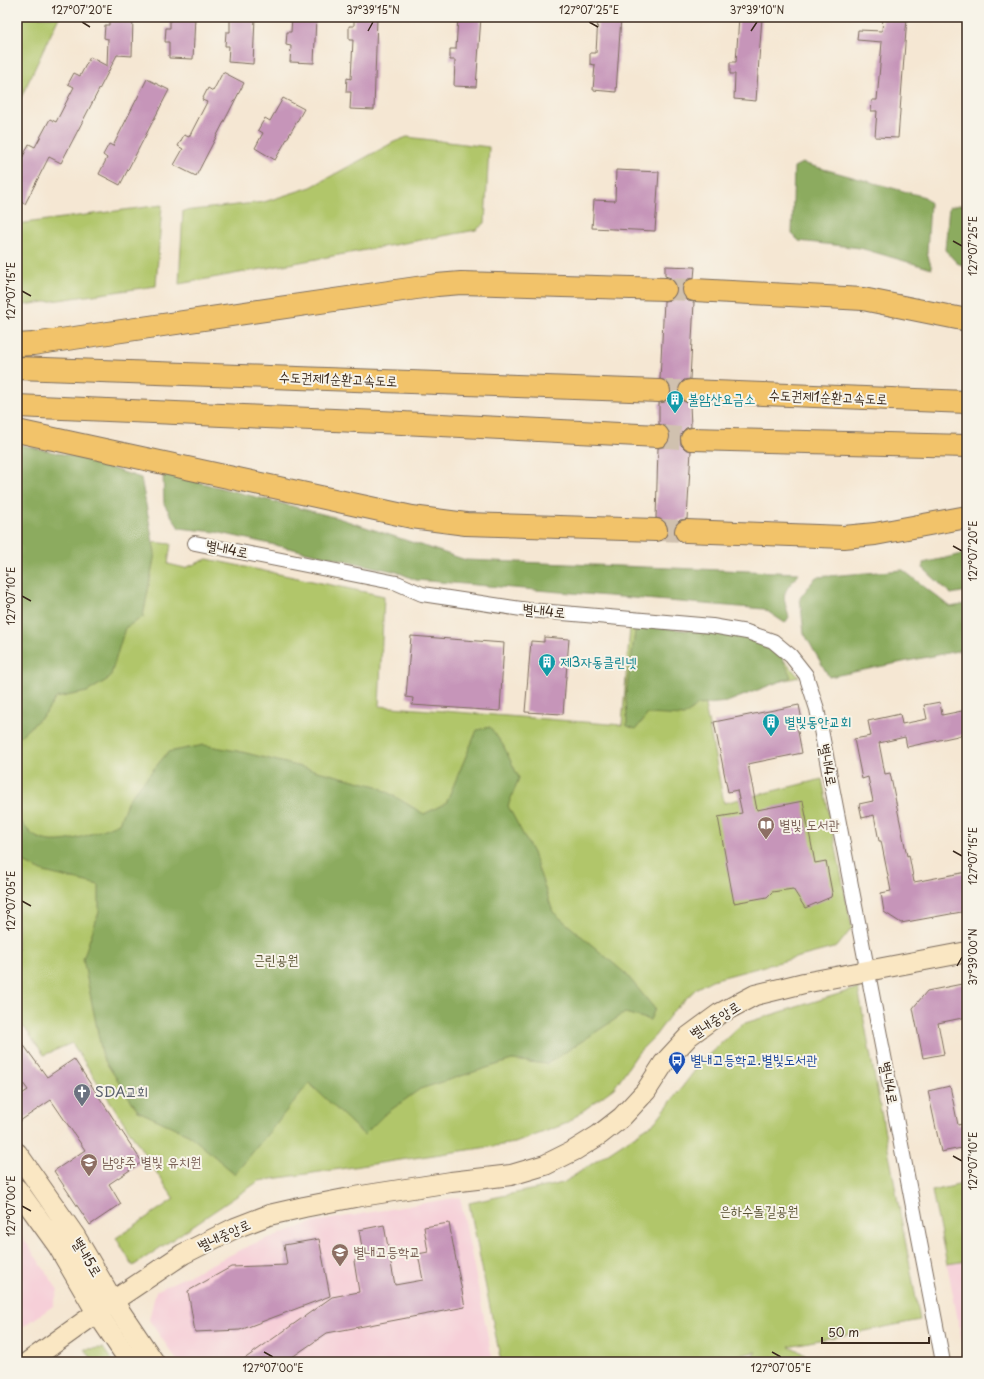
<svg xmlns="http://www.w3.org/2000/svg" width="984" height="1379" font-family="'Playpen Sans','Poor Story',sans-serif">
  <rect width="100%" height="100%" fill="#f7f3e8"/>
  <filter id="ink" filterUnits="userSpaceOnUse"><feTurbulence type="fractalNoise" baseFrequency=".025" numOctaves="2"/><feDisplacementMap in="SourceGraphic" scale="8" xChannelSelector="R" yChannelSelector="G"/><feConvolveMatrix kernelMatrix="1 2 1 2 8 2 1 2 1" color-interpolation-filters="sRGB"/></filter>
  <filter id="wash" filterUnits="userSpaceOnUse"><feTurbulence type="fractalNoise" baseFrequency=".012" numOctaves="4" result="noise"/><feDisplacementMap in="SourceGraphic" scale="16" xChannelSelector="R" yChannelSelector="G"/><feGaussianBlur stdDeviation="0.9" result="paint"/><feColorMatrix in="noise" values="0 0 0 0 0 0 0 0 0 0 0 0 0 0 0 0 0 1.4 0 .05"/><feComposite in="paint" operator="in"/></filter>
  <g filter="url(#wash)">
    <rect width="100%" height="100%" fill="#f5e7d3"/>
    <path fill="#f6cfd8" d="M460,1197L493,1362H178L149,1320L156,1291L255,1243L314,1222Z
      M17,1229L58,1290L53,1306L17,1331Z
      M967,1261V1362H966L947,1264Z"/>
    <path fill="#b1c66a" stroke="#767844" d="M17,17H59L17,106Z
      M407,137L489,147L485,223L476,230L179,284L183,211L264,202L311,187L394,142Z
      M162,205L156,286L17,306V224Z
      M17,528L171,544L168,564L185,568L207,559L384,596L379,706L622,725L630,628L729,637L779,655L799,677L704,700L724,803L822,779L852,928L837,947L712,980L697,988L674,1010L655,1036L638,1053L614,1088L565,1124L515,1143L259,1181L133,1266L116,1238L174,1199L72,1043L44,1055L24,1027L17,1031Z
      M858,988L920,1320L789,1346C798,1350 805,1354 811,1362H747L756,1352L706,1362H501L469,1203L563,1183L655,1122L703,1060L742,1024Z
      M967,1183V1261L947,1264L932,1191Z
      M103,1348L113,1362H94L85,1349Z"/>
    <path fill="#8cab5e" stroke="#646a3e" d="M802,163L925,197L930,203L927,253L932,269L860,248L799,241L792,234L794,167Z
      M960,205L967,206V267L957,263L945,250L949,207Z
      M17,444L76,457L141,478L155,553L143,617L125,628L110,678L87,692L56,698L45,714L17,739Z
      M163,473L338,518L466,560L799,573C783,594 781,591 789,617L785,623L764,609L416,580L397,572L216,532L179,528L164,504Z
      M967,553V591L951,594L923,568V563Z
      M903,570L950,607L967,604V649L829,677L804,633L800,598L816,577Z
      M636,625L751,637L779,650L791,677L727,702L698,705L684,716L648,714L636,729L627,726L626,694Z
      M490,727L503,745L519,778L508,806L533,853L553,912L626,974L655,1009L650,1020L625,1013L547,1064L512,1060L420,1089L384,1115L364,1135L309,1083L235,1174L188,1134L138,1111L103,1058L83,959L99,912V885L44,872L17,859V816C22,823 27,830 33,835C55,851 97,832 119,823L128,800L168,752L204,745L242,752L377,786L424,814L446,803L477,730Z"/>
    <g id="blocks">
      <path fill="#c695b9" d="M109,17H133L132,56L117,55L61,163L49,157L25,204L17,200V169L29,144L35,147L50,119L56,122L74,87L68,84L74,73L80,76L90,57L107,66L108,39L104,38L105,25H109Z
        M170,17H195L193,59L169,58V42H165L166,28H170Z
        M230,17H255L253,64L228,62L229,46H225L226,32H230Z
        M292,17H316L314,63L290,62L291,46L286,45L287,32H291Z
        M354,17H377L374,110L350,109L351,92H346L347,78L351,79L353,40H349V26H354Z
        M458,17H481L476,87L454,86L455,60H450V49H456Z
        M598,17H621L616,92L593,90L595,65L590,64V53H596Z
        M739,17H762L756,101L734,99L735,74H730V62H736Z
        M883,17H907L898,138L875,137L877,111H871L872,100H877L882,42L857,40L858,30L882,31Z
        M223,72L244,83L196,176L174,165L183,149L178,146L184,135L189,137L207,102L202,100L208,88L213,91Z
        M147,79L169,90L120,185L99,174L107,158L103,155L109,144L113,146Z
        M283,98L304,109L275,160L255,148L263,133L258,130L265,118L270,121Z
        M616,170L659,172L655,231L592,228L594,200L615,201Z
        M665,266L695,267L694,278L688,279L683,284L682,289L683,296L688,301L694,302L690,379L684,380L680,384L678,390L679,396L683,401L690,404L691,427L686,428L682,432L680,438L681,445L685,449L691,451L687,519L680,520L675,525L674,531L677,539H664L668,531L667,524L663,520L656,518L658,448L664,447L668,443L670,436L669,430L665,426L659,424V403L665,402L669,398L671,392L670,385L666,381L660,379L664,301L671,300L676,295L677,290L676,283L671,278L665,276Z
        M411,636L504,643L500,711L412,705L413,698L406,697Z
        M544,637L569,639L563,714L525,712L531,641L544,642Z
        M940,702L942,715L967,710V734L907,747L905,737L879,743L885,774L890,773L907,856L909,855L914,882L967,872V911L901,923L884,912L881,893L891,891L881,841H879L874,815L862,818L859,804L873,801L868,777L862,779L854,739L871,736L868,721L900,714L902,724L927,719L924,705Z
        M799,705L802,720L796,721L802,753L748,764L757,810L803,801L815,863L826,861L832,892L831,897L805,908L793,889L772,892L767,897L734,903L718,817L742,813L737,790L728,792L714,722Z
        M967,983V1017L938,1023L944,1054L923,1058L913,1008L927,991Z
        M17,1036L47,1077L74,1059L142,1162L109,1184L121,1204L90,1225L54,1171L85,1150L51,1100L17,1123V1097L28,1090L17,1075Z
        M950,1086L958,1125L967,1123V1147L941,1152L928,1091Z
        M449,1223L465,1307L327,1333L285,1362H240L332,1297L359,1292L354,1261L364,1259L359,1230L384,1225L395,1285L423,1280L418,1254L428,1252L424,1227Z
        M319,1239L330,1296L240,1330L195,1332L188,1291L231,1267L287,1265L284,1245Z"/>
    </g>
  </g>
  <g filter="url(#ink)">
    <use href="#blocks" fill-opacity="0" stroke="#7c6c5d" stroke-width="1"/>
    <g fill="none" stroke-linecap="round" stroke-linejoin="round">
      <path stroke="#d0c1af" stroke-width="22" stroke-dasharray="22 11" stroke-linecap="butt" d="M665,289L694,290
        M659,391H690
        M658,436L692,439
        M656,530L686,531"/>
      <g stroke="#7c6c5d" stroke-width="16">
        <path id="street" d="M195,543L397,583L422,594L528,610L712,626L747,632L773,641L791,656L806,675L817,709L943,1362"/>
      </g>
      <g stroke="#7c6c5d" stroke-width="22">
        <path id="secondary" d="M17,1153L75,1236L113,1301L154,1362
          M17,1189L58,1246L97,1313L130,1362
          M28,1362L113,1301L183,1254L235,1228L269,1215L304,1207L355,1197L451,1182L511,1175L545,1165L575,1150L599,1135L622,1117L646,1091L664,1063L689,1036L719,1014L755,995L804,983L967,952"/>
      </g>
      <g stroke="#7c6c5d" stroke-width="24">
        <path id="highway" d="M694,290L863,299L967,320
          M17,345L33,344L437,285L461,283L665,289
          M17,368L659,391
          M690,391L967,402
          M17,406L402,423L658,436
          M17,431L412,517L466,524L656,530
          M692,439L967,446
          M686,531L844,537L875,534L967,517"/>
      </g>
      <use href="#street" stroke="#fff" stroke-width="14"/>
      <use href="#secondary" stroke="#fae7c3" stroke-width="20"/>
      <use href="#highway" stroke="#f2c36a" stroke-width="22"/>
    </g>
  </g>
  <path fill="none" stroke="#3b2a1e" stroke-width="1.5" d="M82,22L90,27M589,22L598,27M368,31L373,22M751,31L757,22M953,241L962,246M22,291L31,296M953,546L962,551M22,596L31,601M953,851L962,856M22,901L31,906M957,966L962,957M953,1156L962,1161M22,1206L31,1211M264,1352L273,1357M772,1352L781,1357"/>
  <defs>
    <g id="building-pin" transform="scale(0.9)"><path d="M0 17L-7.5 6A9.5 9.5 0 1 1 7.5 6Z" fill="#0f9aa8" stroke="#f7f3e8"/><path d="M-4-6H4V6H1V3H-1V6H-4ZM-2.5-4.3h1.7v1.8h-1.7ZM.8-4.3h1.7v1.8H.8ZM-2.5-1h1.7V.8h-1.7ZM.8-1h1.7V.8H.8Z" fill="#fff"/></g>
    <g id="library-pin" transform="scale(0.9)"><path d="M0 17L-7.5 6A9.5 9.5 0 1 1 7.5 6Z" fill="#8d6e63" stroke="#f7f3e8"/><path d="M-6-4Q-3-5.5-.7-3.5V5Q-3 3-6 4ZM6-4Q3-5.5 .7-3.5V5Q3 3 6 4Z" fill="#fff"/></g>
    <g id="bus-pin" transform="scale(0.9)"><path d="M0 17L-7.5 6A9.5 9.5 0 1 1 7.5 6Z" fill="#1a4fb4" stroke="#f7f3e8"/><path d="M-5-6H5V4H4V6H2V4H-2V6H-4V4H-5ZM-3.5-4V0h7V-4ZM-3.5 1.2v1.5H-2V1.2ZM2 1.2v1.5H3.5V1.2Z" fill="#fff"/></g>
    <g id="church-pin" transform="scale(0.9)"><path d="M0 17L-7.5 6A9.5 9.5 0 1 1 7.5 6Z" fill="#6b7280" stroke="#f7f3e8"/><path d="M-1.2-6h2.4v3.5h3.3v2.4h-3.3V6h-2.4V-.1h-3.3v-2.4h3.3Z" fill="#fff"/></g>
    <g id="school-pin" transform="scale(0.9)"><path d="M0 17L-7.5 6A9.5 9.5 0 1 1 7.5 6Z" fill="#8d6e63" stroke="#f7f3e8"/><path d="M0-5L7-2L0 1L-7-2ZM-4 1L0 2.5L4 1V4Q0 6-4 4Z" fill="#fff"/></g>
  </defs>
  <g fill-rule="evenodd">
    <use href="#building-pin" x="675" y="399"/>
    <use href="#building-pin" x="547" y="662"/>
    <use href="#building-pin" x="771" y="722"/>
    <use href="#library-pin" x="766" y="825"/>
    <use href="#bus-pin" x="677" y="1060"/>
    <use href="#church-pin" x="82" y="1092"/>
    <use href="#school-pin" x="89" y="1162"/>
    <use href="#school-pin" x="340" y="1252"/>
  </g>
  <g text-anchor="middle" stroke-width="4" stroke-linejoin="round" paint-order="stroke">
    <g font-size="14" fill="#3b2a1e" stroke="#f7f3e8">
      <text transform="translate(338 379) rotate(2)" y="5">수도권제1순환고속도로</text>
      <text transform="translate(828 397) rotate(2)" y="5">수도권제1순환고속도로</text>
      <text transform="translate(227 549) rotate(11)" y="5">별내4로</text>
      <text transform="translate(544 611) rotate(5)" y="5">별내4로</text>
      <text transform="translate(828 765) rotate(79)" y="5">별내4로</text>
      <text transform="translate(715 1020) rotate(-33)" y="5">별내중앙로</text>
      <text transform="translate(889 1083) rotate(79)" y="5">별내4로</text>
      <text transform="translate(224 1235) rotate(-25)" y="5">별내중앙로</text>
      <text transform="translate(87 1257) rotate(59)" y="5">별내5로</text>
    </g>
    <g font-size="14" fill="#0d838f" stroke="#f7f3e8" text-anchor="start">
      <text x="688" y="404">불암산요금소</text>
      <text x="560" y="667">제3자동클린넷</text>
      <text x="784" y="727">별빛동안교회</text>
    </g>
    <g font-size="14" fill="#785e54" stroke="#f7f3e8" text-anchor="start">
      <text x="779" y="830">별빛 도서관</text>
      <text x="102" y="1167">남양주 별빛 유치원</text>
      <text x="353" y="1257">별내고등학교</text>
    </g>
    <g font-size="14" fill="#585131" stroke="#f7f3e8">
      <text x="276" y="965">근린공원</text>
      <text x="759" y="1216">은하수돌길공원</text>
    </g>
    <g font-size="14" fill="#164399" stroke="#f7f3e8" text-anchor="start">
      <text x="690" y="1065">별내고등학교.별빛도서관</text>
    </g>
    <g font-size="14" fill="#5b616d" stroke="#f7f3e8" text-anchor="start">
      <text x="95" y="1097">SDA교회</text>
    </g>
  </g>
  <rect width="984" height="1379" fill="none" stroke="#f7f3e8" stroke-width="44"/>
  <path d="M822 1337v6h107v-6" fill="none" stroke="#3b2a1e" stroke-width="2"/>
  <text x="828" y="1337" font-size="12" fill="#3b2a1e" stroke="#f7f3e8" stroke-width="3" paint-order="stroke">50 m</text>
  <rect x="22" y="22" width="940" height="1335" fill="none" stroke="#3b2a1e" stroke-width="1.5"/>
  <g font-size="10" text-anchor="middle" fill="#3b2a1e">
    <text x="82" y="14">127°07'20"E</text>
    <text x="373" y="14">37°39'15"N</text>
    <text x="589" y="14">127°07'25"E</text>
    <text x="757" y="14">37°39'10"N</text>
    <text transform="translate(973 246) rotate(-90)" y="4">127°07'25"E</text>
    <text transform="translate(11 291) rotate(-90)" y="4">127°07'15"E</text>
    <text transform="translate(973 551) rotate(-90)" y="4">127°07'20"E</text>
    <text transform="translate(11 596) rotate(-90)" y="4">127°07'10"E</text>
    <text transform="translate(973 856) rotate(-90)" y="4">127°07'15"E</text>
    <text transform="translate(11 901) rotate(-90)" y="4">127°07'05"E</text>
    <text transform="translate(973 957) rotate(-90)" y="4">37°39'00"N</text>
    <text transform="translate(973 1161) rotate(-90)" y="4">127°07'10"E</text>
    <text transform="translate(11 1206) rotate(-90)" y="4">127°07'00"E</text>
    <text x="273" y="1372">127°07'00"E</text>
    <text x="781" y="1372">127°07'05"E</text>
  </g>
</svg>
